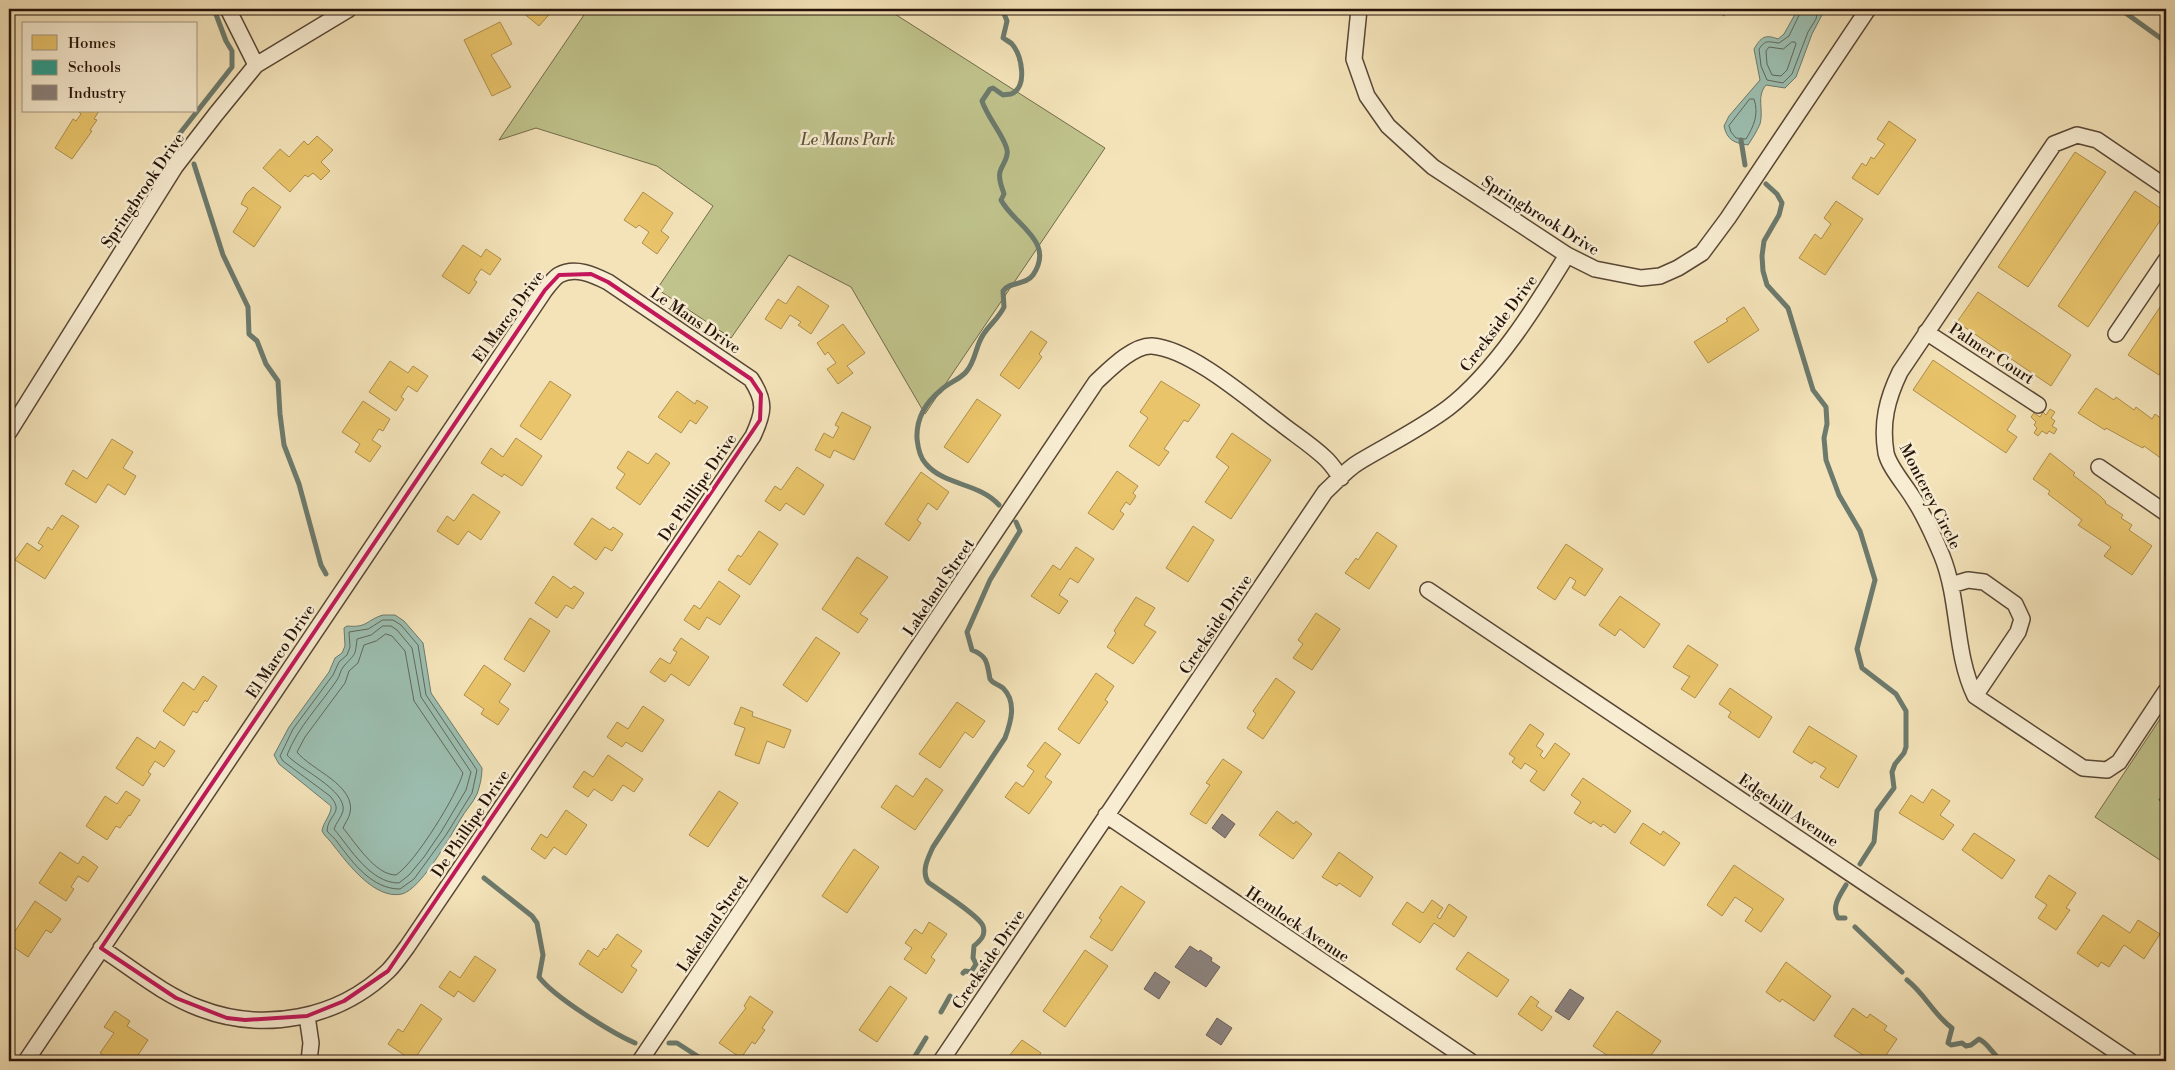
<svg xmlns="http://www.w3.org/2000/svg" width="2175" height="1070" font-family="'Libre Bodoni',serif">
  <rect width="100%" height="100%" fill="#f4e3b9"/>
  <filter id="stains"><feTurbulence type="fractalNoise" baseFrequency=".004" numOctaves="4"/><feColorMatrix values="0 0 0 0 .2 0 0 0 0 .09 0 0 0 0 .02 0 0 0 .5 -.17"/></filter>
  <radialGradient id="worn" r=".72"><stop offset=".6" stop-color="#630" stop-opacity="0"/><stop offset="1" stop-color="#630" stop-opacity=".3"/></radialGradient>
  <path fill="#c0c38c" stroke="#726b4a" d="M588,9H887L1105,148L925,414L851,287L789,255L731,338L657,289L713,206L657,166L536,128L499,140Z
    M2166,710V790L2159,800L2166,805V864L2095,817Z"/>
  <path fill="#9cbeb0" stroke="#6c7a6d" d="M1798,9H1823V13L1812,34L1796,77L1785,88L1766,85C1756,97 1764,109 1760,124C1757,131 1752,139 1748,145C1734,143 1727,140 1724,126L1729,116L1760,80L1754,49C1761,37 1765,34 1778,39L1784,34Z
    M383,615H395L404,621L423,643L431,693L482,768C482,777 480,786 477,794C473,803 465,811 460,820C450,837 421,889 402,894C375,900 348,864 334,846C330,840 325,837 322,831C323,822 332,814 331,806L279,764L274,755L289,727L329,672L335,658L342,653L345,646L344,628L347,626C368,628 366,620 383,615Z"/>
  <path fill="#e9c46a" stroke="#ae8f4d" d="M525,9H554L539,26L522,12Z
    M1713,9H1729L1724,16Z
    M500,22L512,44L491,55L511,87L492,96L464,40Z
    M99,111L94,119L97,120L90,130L92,131L72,159L55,148L73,119L76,121L81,114L78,111Z
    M1889,121L1916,140L1878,195L1852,178L1862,163L1866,166L1871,157L1874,159L1885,144L1877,139Z
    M317,136L333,150L321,162L330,171L321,180L313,173L308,177L305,175L290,192L263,168L280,149L289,157L304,141L308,145Z
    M2075,152L2106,172L2028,287L1998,267Z
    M253,187L281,207L254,247L233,232L248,208L241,204L246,194Z
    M2135,191L2166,212L2088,327L2058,306Z
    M643,192L673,213L661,231L669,237L657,254L642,243L649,232L639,225L636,228L624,220Z
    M1836,201L1863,219L1825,275L1799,258L1815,234L1821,239L1831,224L1824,218Z
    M463,245L481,257L486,249L501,259L490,275L481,269L474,280L477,282L469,294L442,276Z
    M798,286L829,306L811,334L798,325L801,322L790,315L781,329L765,319L778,299L786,304Z
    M1978,292L2071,355L2051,386L1957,322Z
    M2166,298V364L2159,375L2128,355Z
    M1744,307L1759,330L1708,363L1694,342L1728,321L1726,319Z
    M843,324L865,353L847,366L853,373L838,384L827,369L836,363L828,352L825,355L817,343Z
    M1031,331L1047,342L1039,354L1042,357L1019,389L1000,375Z
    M1933,360L2016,416L2007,430L2017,437L2006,453L1913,390Z
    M390,361L408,373L413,366L428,376L417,392L408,386L401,397L404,399L396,411L369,392Z
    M550,381L571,395L541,440L520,426Z
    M1161,381L1200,405L1188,422L1184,420L1164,449L1169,452L1159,466L1129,446L1148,418L1140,412Z
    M2096,388L2114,400L2116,397L2134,410L2136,407L2152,419L2155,414L2166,422V458L2164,457L2162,459L2144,446L2143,448L2135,444L2106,428L2105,430L2078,413Z
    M677,391L695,404L697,400L708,407L696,424L690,420L681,433L658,417Z
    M977,399L1001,415L968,463L944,447Z
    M363,401L390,419L383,431L379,429L372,440L381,446L370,462L355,452L360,444L342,432Z
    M2050,409L2055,412L2051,418L2055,421L2052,426L2057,429L2054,434L2049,431L2047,434L2042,431L2038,436L2034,433L2037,428L2034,425L2036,422L2031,417L2034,413L2040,417L2043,412L2046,415Z
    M842,412L871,427L854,460L834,450L830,458L815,450L824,433L833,438L839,427L835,425Z
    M1232,433L1271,460L1231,519L1205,502L1229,467L1216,457Z
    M516,438L542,456L522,486L504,474L502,477L481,463L491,448L503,457Z
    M112,439L133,452L123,468L136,476L125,495L108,484L96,503L65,484L73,470L87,479Z
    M628,451L648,464L656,453L670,463L640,505L616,488L625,474L617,468Z
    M2050,453L2075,473L2073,475L2099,495L2106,502L2105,503L2123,515L2121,518L2132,525L2129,530L2152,546L2132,575L2104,556L2111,547L2078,525L2082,520L2048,494L2050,491L2033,479Z
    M797,467L824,485L804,515L786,503L780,511L765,501L775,486L781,490Z
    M1117,471L1138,486L1133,493L1136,496L1130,505L1126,502L1120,511L1124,514L1113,530L1088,513Z
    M921,472L949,492L937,510L928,503L917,520L921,523L909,541L885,524Z
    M473,494L500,512L481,540L468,531L458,545L437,531L447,516L454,521Z
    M62,515L79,526L45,579L15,560L27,543L39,551L43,546L38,543L48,527L52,530Z
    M592,518L610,530L613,527L623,534L612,551L605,547L596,560L574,544Z
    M1193,526L1214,540L1188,582L1166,568Z
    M759,531L778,544L750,585L728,570L738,555L741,557Z
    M1377,532L1397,546L1369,589L1345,573L1356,558L1358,560Z
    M1566,544L1603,569L1585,596L1572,588L1576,581L1570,577L1555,600L1537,588Z
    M1076,547L1094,559L1078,583L1070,578L1059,595L1068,601L1059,614L1031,596L1053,565L1060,570Z
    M857,557L888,577L860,614L868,619L858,633L822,609Z
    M553,576L571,589L574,586L584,593L573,609L566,605L557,618L535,603Z
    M719,581L740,596L720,625L707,617L699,630L684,620L694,605L700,609Z
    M1620,596L1660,624L1644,648L1620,629L1615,636L1599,625Z
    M1136,597L1155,608L1144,625L1156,632L1133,664L1107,647L1116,633L1114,631Z
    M1316,613L1340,629L1312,670L1293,658L1303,644L1298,640Z
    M530,618L550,631L524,672L504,659Z
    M816,637L840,653L807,702L783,685Z
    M681,638L709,657L689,686L671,674L665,682L650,672L660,658L670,664L677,652L673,650Z
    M1688,645L1718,665L1695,698L1681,689L1690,676H1688L1673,667Z
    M484,665L511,684L499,702L509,709L498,725L481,714L484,709L464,695Z
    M1096,673L1114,686L1105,700L1108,702L1079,744L1058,729Z
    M203,676L217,686L207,702L205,700L197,713L193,711L184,726L163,711L183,682L194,690Z
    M1276,678L1295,692L1263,739L1247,728L1256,714L1253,711Z
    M1730,688L1772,717L1759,738L1728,717L1731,712L1719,704Z
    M957,702L985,721L973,738L965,732L940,768L919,754Z
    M643,706L664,720L642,752L626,742L622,747L607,737L617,722L628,729Z
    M741,707L753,712L752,716L791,730L784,748L767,741L759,764L735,755L745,728L734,724Z
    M1530,724L1544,734L1536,746L1543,751L1540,755L1544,759L1555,743L1570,754L1544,791L1530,781L1537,771L1525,763L1521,769L1512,762L1515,758L1509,754Z
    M1809,726L1857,756L1838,788L1820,777L1826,768L1814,761L1812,764L1793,752Z
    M137,737L155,749L160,741L175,751L164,767L155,761L148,772L151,774L143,786L116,768Z
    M1045,742L1061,754L1045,777L1052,782L1029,814L1005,797L1016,782L1023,787L1034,771L1027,766Z
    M608,755L643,779L634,792L623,785L612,801L594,789L588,797L573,787L584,771L593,777Z
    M1223,759L1242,772L1206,824L1190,814L1210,785L1206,783Z
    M926,778L943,790L915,830L881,807L896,785L913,797Z
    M1583,778L1631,811L1615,833L1603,824L1601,827L1593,821L1591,824L1574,813L1581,802L1571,795Z
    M1932,789L1950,801L1940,815L1954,825L1943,840L1899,813L1911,795L1923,803Z
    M126,791L140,800L130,816L129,815L120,828L116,826L107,840L86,826L105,796L117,804Z
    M719,791L738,803L708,847L689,835Z
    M566,810L587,825L566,855L554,847L545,859L531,849L541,834L547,838Z
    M1277,811L1294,824L1296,821L1312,834L1293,859L1259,835Z
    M1643,823L1661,835L1663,831L1680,843L1664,866L1630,843Z
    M1974,833L2015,860L2002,879L1962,850Z
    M854,849L879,867L847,913L822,896Z
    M60,852L78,864L83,856L98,867L88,882L78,876L71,887L74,889L66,901L39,883Z
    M1339,852L1373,877L1360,897L1339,883L1337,886L1322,877Z
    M1734,865L1784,899L1761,932L1745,921L1753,909L1735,897L1722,916L1707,905Z
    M2049,875L2076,893L2066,908L2070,910L2056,930L2038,918L2047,905L2035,897Z
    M1121,886L1145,902L1112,951L1090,937L1102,920L1099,918Z
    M1432,900L1443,908L1437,917L1440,919L1449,904L1467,917L1454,937L1434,923L1420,943L1392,924L1407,902L1423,913Z
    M35,901L61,919L51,933L46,930L28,957L9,944V940Z
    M2103,915L2130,933L2138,920L2160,934L2144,959L2124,945L2109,967L2101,962L2098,967L2077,953Z
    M929,922L947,934L931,957L935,960L926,974L904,959L912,948L905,943L915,929L922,934Z
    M617,934L642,951L631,966L637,970L622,993L579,964L588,950L598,957L604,948L606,950Z
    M1085,950L1108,966L1065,1027L1043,1011Z
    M1468,952L1509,980L1497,997L1456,969Z
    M475,956L496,970L474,1002L458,991L454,997L439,987L450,971L460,978Z
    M1786,962L1831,996L1814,1021L1782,999L1780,1002L1766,992Z
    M9,983L14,987L9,995Z
    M890,986L907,998L877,1042L859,1030Z
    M750,996L773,1012L762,1028L765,1030L755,1044L752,1042L741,1058L719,1043L746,1008L744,1006Z
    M1531,996L1539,1002L1536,1006L1552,1017L1542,1031L1518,1014Z
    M421,1004L442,1019L413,1061L388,1044L398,1029L403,1032Z
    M1853,1008L1867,1018L1870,1014L1887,1026L1884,1030L1897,1039L1882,1061H1872L1834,1036Z
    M115,1011L130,1021L127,1026L148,1040L134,1061H113L100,1053L114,1033L104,1027Z
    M1617,1011L1661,1041L1647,1061H1616L1593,1046Z
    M1022,1040L1041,1053L1035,1061H1005Z
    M826,1056L833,1061H822Z"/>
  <path fill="#2a9d8f" stroke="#287467" d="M2166,790V805L2159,800Z"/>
  <path fill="#8a817c" stroke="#6c605a" d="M1222,814L1235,824L1225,838L1212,828Z
    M1190,946L1199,952L1200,950L1212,958L1211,961L1220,967L1206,987L1175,967Z
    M1155,972L1170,982L1159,999L1144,989Z
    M1570,989L1584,998L1569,1020L1555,1011Z
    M1217,1018L1232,1028L1221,1045L1206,1035Z"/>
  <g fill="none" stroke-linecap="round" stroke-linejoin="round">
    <path stroke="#60685c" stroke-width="1" d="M1802,9L1789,36L1779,43C1768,42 1766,39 1759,49L1761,66L1767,80L1783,83L1792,74L1808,32L1816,19L1818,9
      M1792,42H1795L1796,44L1787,70L1781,76L1772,75L1767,64L1766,51L1769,47L1783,49Z
      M1750,99H1754C1759,114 1754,126 1746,139L1736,138L1731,132L1729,126Z
      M383,620H393L401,625L418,645L426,695L477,770L472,793L446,835L414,879L400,889C372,889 353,863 338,843C335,838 330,835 327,831C328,814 345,813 330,796L283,761L280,756L293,729L333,675L339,662L347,655L350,647L349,632L368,629Z
      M383,626H391L397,630L412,648L421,697L471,772L466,790L441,832L424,857L409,875L399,883C370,883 350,848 334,829C336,823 341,818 343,811C347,790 299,769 287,755C298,727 320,705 337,680C340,676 340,670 344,666C355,653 355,658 357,639L371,635Z
      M386,634L392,636L405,651L414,701L463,773C457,795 415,863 396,875C375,875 355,842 343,828C345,823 349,818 350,813C356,785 311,770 297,752L305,737L345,683L349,671L358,663L364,645L376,641Z"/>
    <path stroke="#6c7a6d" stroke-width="5" d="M2120,9L2166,42
      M177,137L232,67V51L226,41L214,9
      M1741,140L1745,165
      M194,164L223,255L248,307L249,334L257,341L266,364L278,381L280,414L284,445L299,484L321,565L326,574
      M1766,184L1777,194L1782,203L1779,215L1764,241L1762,256L1763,271L1767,285L1788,308L1813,390L1826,407L1827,424L1824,438L1826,460L1839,495L1860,531L1875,580L1857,649L1862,668L1896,694L1906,711V747L1904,753L1895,764L1892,772L1894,788L1877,811L1874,842L1860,864
      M999,505C980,483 945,486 926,464C920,458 918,448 917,439C916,419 925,403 941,390C948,383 959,380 966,372C976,361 975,347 983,335C989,325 999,318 1004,307L1003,291C1010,281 1025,286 1033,275C1056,241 1014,225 1001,200L1004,194C1002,187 998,180 1000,172C1002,164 1009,158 1007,150C1005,137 987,117 982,101L990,89L993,88C996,90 1000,93 1003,95C1005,95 1008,94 1011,94C1028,87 1022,56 1012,44C1010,42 1006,40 1003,38L1007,21L1002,9
      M484,878L532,916L537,923L543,955L539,977C554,997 612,1033 635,1043
      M1845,918H1838C1831,907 1840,895 1846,885
      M1855,927L1902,972
      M963,973L965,971L971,972L976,964L973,958L974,946C981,940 986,935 983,926C980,916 938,890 928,882C921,871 928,858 933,847L1005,738C1011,722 1017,702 1003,688C998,684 993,684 990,679C987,664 988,656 972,650L967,632L990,580L1020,531L1016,522
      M1907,980C1925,994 1934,1015 1952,1028L1948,1043L1951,1045L1962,1043L1966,1046L1971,1045L1979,1039C1988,1043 1993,1055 2002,1061
      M941,1012L950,996
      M669,1043H677L705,1061
      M912,1061L926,1038"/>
    <g stroke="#594735" stroke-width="18">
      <path id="street" d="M228,9L256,65
        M1359,9L1354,59L1367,96L1388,126L1433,167L1567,255L1595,269L1641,278L1660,276L1678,268L1702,253L1728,218L1868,9
        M2166,187L2097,140L2077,135L2054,144L1900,372C1887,399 1881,423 1886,453C1889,467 1906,486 1913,498C1925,516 1934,537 1942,556C1960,601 1954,653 1975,696L2083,768L2107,770L2119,762L2166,691
        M1926,332L2038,405
        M2116,334L2166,260
        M9,432L175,167L216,114L256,65L349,9
        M2099,467L2166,513
        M1951,585L1968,580L1984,582L2015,604L2022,619L2018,632L1975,696
        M1428,590L2130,1061
        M1106,815L1470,1061
        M307,1016L311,1043L309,1061
        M26,1061C198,804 371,547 545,290C549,285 554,278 559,275C575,266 594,275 608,282L751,379C766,402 764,412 753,436L407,947C401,955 395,964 388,971C338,1019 263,1033 199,1008C164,995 133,969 101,948
        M640,1061L1096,382C1109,370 1133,345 1152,346C1191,349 1248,399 1279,422C1294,434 1310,444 1324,457C1331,463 1336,471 1341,478
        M941,1061L1325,492C1336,482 1347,469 1359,462C1389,444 1420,429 1448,408C1495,372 1536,306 1567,255"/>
    </g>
    <use href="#street" stroke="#f8edd2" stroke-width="15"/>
  </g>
  <path fill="none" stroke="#c2185b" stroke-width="4" stroke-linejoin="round" d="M591,274L608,282L751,379L761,394L760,420L388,971L344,1001L307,1016L245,1020L227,1018L176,998L101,948L545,290L559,275Z"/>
  <g text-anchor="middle" stroke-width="5" stroke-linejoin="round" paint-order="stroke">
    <g font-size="16" font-style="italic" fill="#5b5137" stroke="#f8edd2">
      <text x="848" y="145">Le Mans Park</text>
    </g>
    <g font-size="16" fill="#251309" stroke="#f8edd2">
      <text transform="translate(142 190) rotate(-56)" y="6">Springbrook Drive</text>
      <text transform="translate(1541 215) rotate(32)" y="6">Springbrook Drive</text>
      <text transform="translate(508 316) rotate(-54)" y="6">El Marco Drive</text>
      <text transform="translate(696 320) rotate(34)" y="6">Le Mans Drive</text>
      <text transform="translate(1498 323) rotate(-53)" y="6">Creekside Drive</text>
      <text transform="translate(1992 353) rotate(33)" y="6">Palmer Court</text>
      <text transform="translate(697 487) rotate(-56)" y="6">De Phillipe Drive</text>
      <text transform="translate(1931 496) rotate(63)" y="6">Monterey Circle</text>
      <text transform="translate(938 587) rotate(-56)" y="6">Lakeland Street</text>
      <text transform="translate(1215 624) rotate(-56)" y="6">Creekside Drive</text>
      <text transform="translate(280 651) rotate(-56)" y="6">El Marco Drive</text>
      <text transform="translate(1789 810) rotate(34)" y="6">Edgehill Avenue</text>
      <text transform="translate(470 823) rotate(-56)" y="6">De Phillipe Drive</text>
      <text transform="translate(712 923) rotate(-56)" y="6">Lakeland Street</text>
      <text transform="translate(1298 924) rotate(34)" y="6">Hemlock Avenue</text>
      <text transform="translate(988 959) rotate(-56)" y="6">Creekside Drive</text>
    </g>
  </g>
  <rect width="2175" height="1070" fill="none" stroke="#f4e3b9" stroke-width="30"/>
  <rect x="10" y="10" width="2155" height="1050" fill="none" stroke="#251309" stroke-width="2.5"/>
  <rect x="15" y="15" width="2145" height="1040" fill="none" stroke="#251309"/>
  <rect x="22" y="22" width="175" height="90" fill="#f8edd2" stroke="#a49682"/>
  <rect x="32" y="35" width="25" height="15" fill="#e9c46a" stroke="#a49682"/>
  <text x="68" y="48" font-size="15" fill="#251309">Homes</text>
  <rect x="32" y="60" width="25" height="15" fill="#2a9d8f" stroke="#a49682"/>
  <text x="68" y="72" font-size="15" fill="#251309">Schools</text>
  <rect x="32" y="85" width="25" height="15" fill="#8a817c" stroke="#a49682"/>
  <text x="68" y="98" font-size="15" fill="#251309">Industry</text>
  <rect width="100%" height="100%" filter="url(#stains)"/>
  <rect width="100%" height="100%" fill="url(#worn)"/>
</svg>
